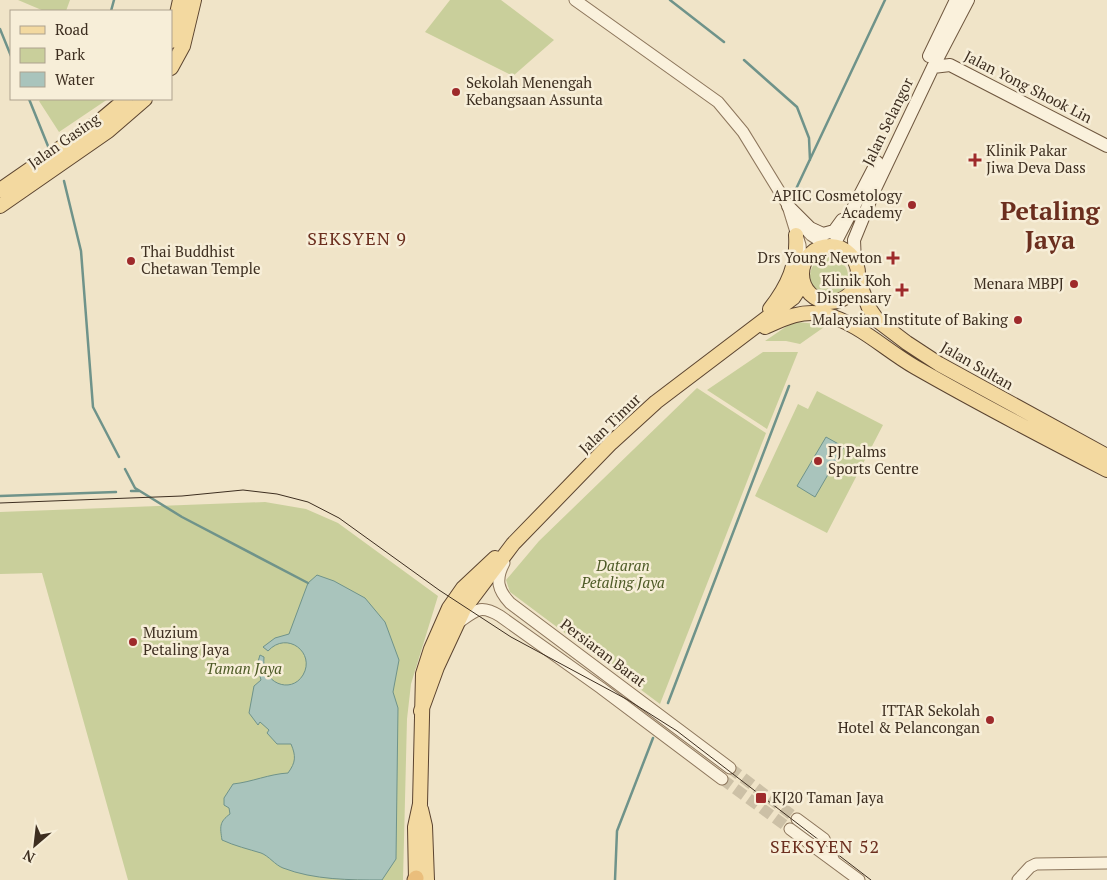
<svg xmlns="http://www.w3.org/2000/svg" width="1107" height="880" font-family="'PT Serif',serif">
  <rect width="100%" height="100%" fill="#f0e4c8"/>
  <path fill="#c9cf9b" d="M18,0H70L66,11H44Z
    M450,0H501L554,40L513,76L425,32Z
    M42,99H108L59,132L39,101Z
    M810 276a19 19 0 1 1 38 0a19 19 0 1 1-38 0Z
    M797,322L827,325L800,344L786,341H765L787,326Z
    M763,352H798L767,429L707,390Z
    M697,388L766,433L660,704L510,592L506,580L539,541Z
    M817,391L883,425L827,533L755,496L798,404L808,409Z
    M265,502L306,509L338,523L438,596L411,684L407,719L403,880H128L42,573L0,574V512Z"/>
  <path fill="#a9c4bc" stroke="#6f938a" d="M826,437L844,447L815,497L797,486Z
    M317,575L334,581L365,598L385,622L399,660L393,692L398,708L396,859L382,880C350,880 314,880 283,868C275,865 269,856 261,853C248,849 235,846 222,840C220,827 219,822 230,814L229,808L224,805V798L233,784C252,782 269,774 288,773C296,762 296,756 291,744H277L267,733L269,730L260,722L258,725L249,713L254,686L261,680L257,665L260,655L264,657C261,683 291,695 303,675C316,653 287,630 268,651L263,647L275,638L289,634L308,583Z"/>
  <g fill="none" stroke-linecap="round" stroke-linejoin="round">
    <path stroke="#6f938a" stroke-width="2.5" d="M670,0L724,42
      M111,11L114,0
      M0,29L11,56
      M744,60L797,107L809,138L810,160
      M29,99L50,151
      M64,181L81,251L93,407L119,457
      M796,189L885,0
      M125,469L135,488L182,517L308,583
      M131,491H139
      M0,496L116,492
      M668,703L789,386
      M615,880L617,831L653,738"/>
    <path stroke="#ccc0a6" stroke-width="11" stroke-dasharray="11 5.5" stroke-linecap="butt" d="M730,768L797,819
      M722,779L790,829"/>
    <g stroke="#8d765c" stroke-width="13">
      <path id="tertiary" d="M575,0L718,102L743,132L792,212
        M788,206L800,245L802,269
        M802,225L811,235L829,247
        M504,563C495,580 498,590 510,603L730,768
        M458,623C476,610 480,604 500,616L601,688L722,779
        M797,819L824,839L834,861
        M790,829L859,880
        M1018,880L1030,867L1036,864L1107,863"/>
    </g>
    <g stroke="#6f573f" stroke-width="14">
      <path id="secondary" d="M929,56L956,0
        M933,67L950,65L1107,146
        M788,206L810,228L823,234L834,231L842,220
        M829,247L835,243L877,162
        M855,263L854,240L874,191L933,67L968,0"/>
    </g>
    <g stroke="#5b4430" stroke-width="16">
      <path id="primary" d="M171,41L180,0
        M171,68L183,46L194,0
        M0,190L101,120L126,99
        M0,206L108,131L145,99
        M802 274a28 28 0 1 1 56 0a28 28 0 1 1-56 0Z
        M857,277L869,308L878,321L907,343L939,364L1107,456
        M770,309C788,286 798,264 796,235
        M765,327C785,318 801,310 823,314C858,322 885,350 915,367C978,403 1043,437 1107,470
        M421,711L437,667L464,609L513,544L611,443L656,402L793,298L799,289L802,275
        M421,809L425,826L427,880
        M416,880L415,827L420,804L423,674L431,649L449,608L463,588L495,558"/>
    </g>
    <g stroke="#5b4430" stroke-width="17">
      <path id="trunk" d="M415,880L416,878"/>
    </g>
    <use href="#tertiary" stroke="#faf1dc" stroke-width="11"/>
    <use href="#secondary" stroke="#faf1dc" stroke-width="12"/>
    <use href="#primary" stroke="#f3d9a0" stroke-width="14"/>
    <use href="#trunk" stroke="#eabe7c" stroke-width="15"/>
    <path stroke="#3d2e20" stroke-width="1" d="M0,503L182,496L243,490L277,494L308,502L339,518L439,590L511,637L628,700L677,731L871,880"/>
  </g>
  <g fill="#9e2a2b" stroke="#f7eed8" stroke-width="2">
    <circle cx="456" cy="92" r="5"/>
    <path d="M972.5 152.5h5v5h5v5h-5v5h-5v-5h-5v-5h5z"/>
    <circle cx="912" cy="205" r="5"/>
    <path d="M890.5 250.5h5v5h5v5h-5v5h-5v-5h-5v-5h5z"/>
    <circle cx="131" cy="261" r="5"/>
    <circle cx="1074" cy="284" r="5"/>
    <path d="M899.5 282.5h5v5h5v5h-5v5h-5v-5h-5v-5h5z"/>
    <circle cx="1018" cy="320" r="5"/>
    <circle cx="818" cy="461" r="5"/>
    <circle cx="133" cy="642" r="5"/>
    <circle cx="990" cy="720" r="5"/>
    <rect x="755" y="792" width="12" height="12" rx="2.5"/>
  </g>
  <g text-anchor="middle" stroke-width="5" stroke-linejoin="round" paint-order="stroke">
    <g font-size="15" fill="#3d2e20" stroke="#f7eed8" text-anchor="start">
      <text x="466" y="88">Sekolah Menengah<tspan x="466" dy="17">Kebangsaan Assunta</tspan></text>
      <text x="986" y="156">Klinik Pakar<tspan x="986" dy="17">Jiwa Deva Dass</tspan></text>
      <text x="902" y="201" text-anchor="end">APIIC Cosmetology<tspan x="902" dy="17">Academy</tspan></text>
      <text x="141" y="257">Thai Buddhist<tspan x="141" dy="17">Chetawan Temple</tspan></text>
      <text x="882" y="263" text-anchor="end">Drs Young Newton</text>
      <text x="891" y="286" text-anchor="end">Klinik Koh<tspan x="891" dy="17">Dispensary</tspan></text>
      <text x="1064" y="289" text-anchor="end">Menara MBPJ</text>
      <text x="1008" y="325" text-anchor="end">Malaysian Institute of Baking</text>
      <text x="828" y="457">PJ Palms<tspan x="828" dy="17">Sports Centre</tspan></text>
      <text x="143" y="638">Muzium<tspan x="143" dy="17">Petaling Jaya</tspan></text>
      <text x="980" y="716" text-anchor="end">ITTAR Sekolah<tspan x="980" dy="17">Hotel &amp; Pelancongan</tspan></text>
      <text x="772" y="803">KJ20 Taman Jaya</text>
    </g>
    <g font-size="15" fill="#3d2e20" stroke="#f7eed8">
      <text transform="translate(1028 87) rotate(27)" y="5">Jalan Yong Shook Lin</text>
      <text transform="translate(888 122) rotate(-64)" y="5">Jalan Selangor</text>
      <text transform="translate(64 141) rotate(-35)" y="5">Jalan Gasing</text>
      <text transform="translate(977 366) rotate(30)" y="5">Jalan Sultan</text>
      <text transform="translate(610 424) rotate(-44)" y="5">Jalan Timur</text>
      <text transform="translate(603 653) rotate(37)" y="5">Persiaran Barat</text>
    </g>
    <g font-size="15" font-style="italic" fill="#4d5a26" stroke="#f7eed8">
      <text x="623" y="571">Dataran<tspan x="623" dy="17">Petaling Jaya</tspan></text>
      <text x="244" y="674">Taman Jaya</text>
    </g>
    <g font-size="18" letter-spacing="1" fill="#6b2e1e" stroke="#f7eed8">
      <text x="357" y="245">SEKSYEN 9</text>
      <text x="825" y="853">SEKSYEN 52</text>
    </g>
    <g font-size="25" font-weight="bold" fill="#6b2e1e" stroke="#f7eed8">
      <text x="1050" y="220">Petaling<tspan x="1050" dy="29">Jaya</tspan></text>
    </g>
  </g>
  <rect x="10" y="10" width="162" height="90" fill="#f7eed8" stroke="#ada18e"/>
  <rect x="20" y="26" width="25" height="8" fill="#f3d9a0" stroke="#ada18e"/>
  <text x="55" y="35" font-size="15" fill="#3d2e20">Road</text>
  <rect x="20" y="48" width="25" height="15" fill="#c9cf9b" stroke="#ada18e"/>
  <text x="55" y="60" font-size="15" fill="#3d2e20">Park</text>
  <rect x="20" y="72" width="25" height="15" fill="#a9c4bc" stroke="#ada18e"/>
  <text x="55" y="85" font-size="15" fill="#3d2e20">Water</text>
  <g transform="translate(35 845) rotate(208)" stroke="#f7eed8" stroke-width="4" paint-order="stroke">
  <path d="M0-4L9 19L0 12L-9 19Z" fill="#3d2e20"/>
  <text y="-8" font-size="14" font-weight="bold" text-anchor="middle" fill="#3d2e20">N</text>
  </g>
</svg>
